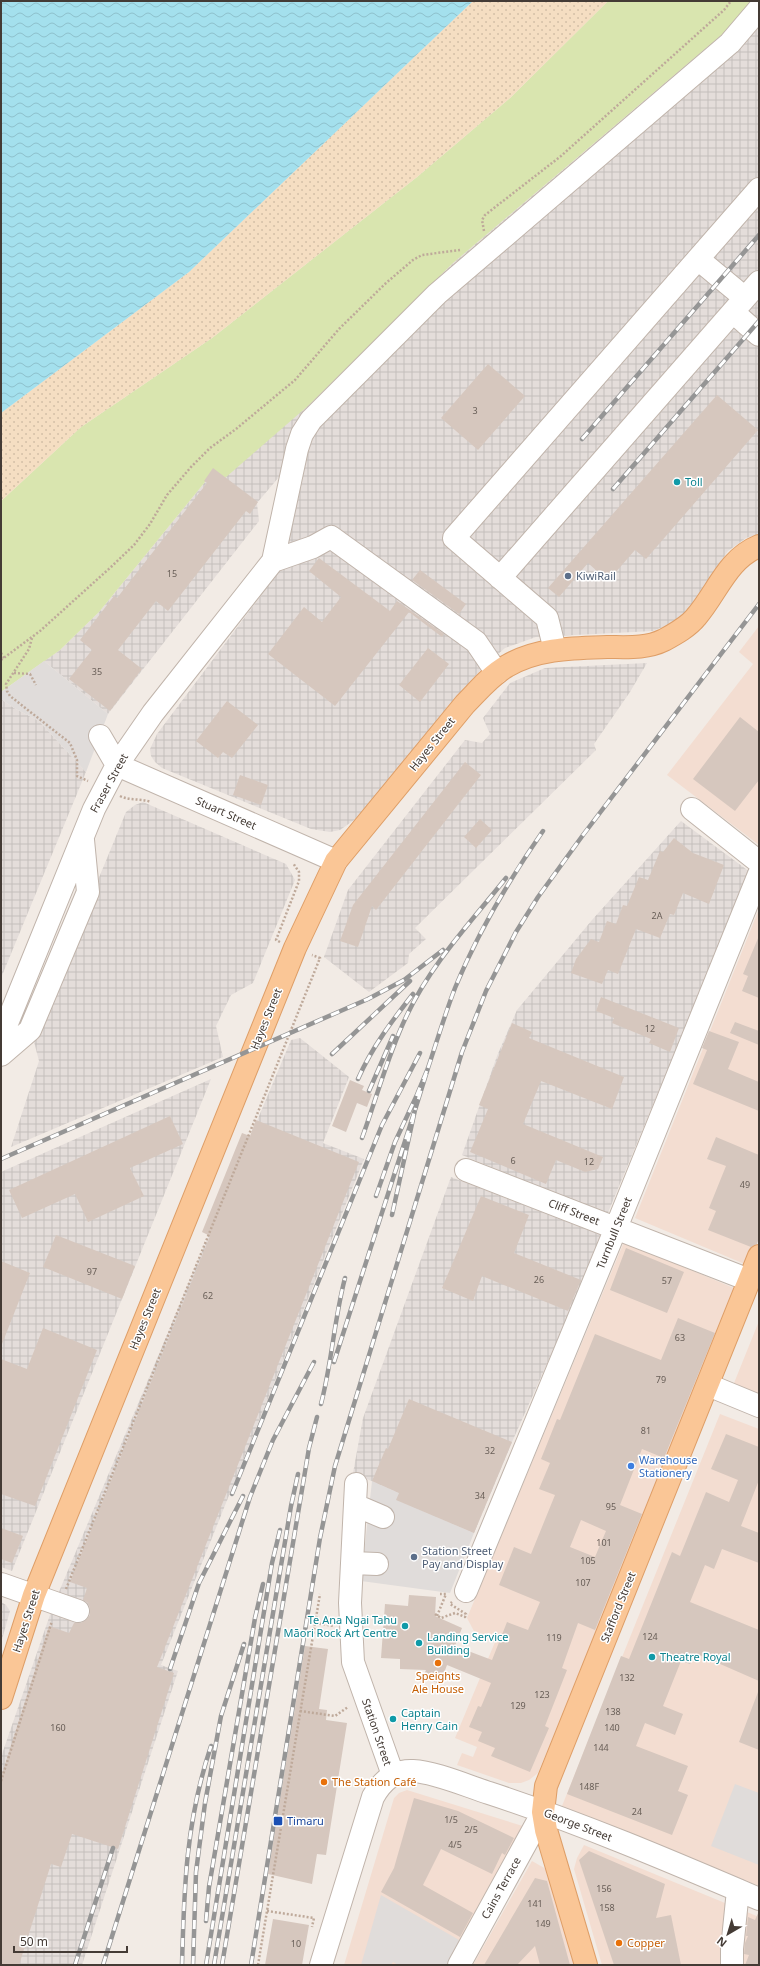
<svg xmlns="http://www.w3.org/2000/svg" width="760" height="1966" font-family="'Noto Sans',sans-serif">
  <defs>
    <pattern id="industrial-grid" width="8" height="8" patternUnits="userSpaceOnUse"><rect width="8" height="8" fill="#e4ddda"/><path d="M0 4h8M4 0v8" fill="none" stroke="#c5bfbc"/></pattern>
    <pattern id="sand-dots" width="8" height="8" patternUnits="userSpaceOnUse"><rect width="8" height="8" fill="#f5dec2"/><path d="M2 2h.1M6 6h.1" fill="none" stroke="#d3bfa7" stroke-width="1.8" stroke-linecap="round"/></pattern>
    <pattern id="water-waves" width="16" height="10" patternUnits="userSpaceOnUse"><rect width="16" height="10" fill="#a4e0ed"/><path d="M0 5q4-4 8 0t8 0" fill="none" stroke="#8ec1cc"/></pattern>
  </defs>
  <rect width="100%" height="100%" fill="#f2ebe5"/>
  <path fill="#f3ddd1" d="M759,626V845L667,775L753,664L739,652Z
    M759,909V1236L747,1265L635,1218Z
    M624,1242L741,1291L538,1773L529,1780L521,1783H509L457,1765L462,1753L473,1757L477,1747L455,1738L495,1642L475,1633L467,1618Z
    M759,1321V1398L732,1388Z
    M720,1414L759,1429V1886L562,1806Z
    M407,1790L526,1827L450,1965H344L394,1798L399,1793Z
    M584,1845L759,1917V1965H602L574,1869L577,1858Z
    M532,1861L546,1869L550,1874L576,1965H473Z"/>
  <path fill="url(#industrial-grid)" d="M759,1V534L746,538L728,551L721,561L695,607L670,624L653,631L536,637L505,648L484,666L357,818L340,830L330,832L311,829L162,768L155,762L151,756L150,749L157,734L281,569L300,481L279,477L257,503L259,521L108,714L44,661L60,650L99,612L214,471L309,405L453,263L725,32Z
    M647,663L630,692L594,744L596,750L415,928L426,939L409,954L408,963L369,992L324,957L348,890L465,740L482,743L490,734L483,718L510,683L545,668Z
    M1,699L14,708L39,721L86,772L1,978Z
    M143,802L286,864L295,880L253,983L231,995L216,1026L223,1057L11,1147L39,1061L33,1038L126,812L135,805Z
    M681,821L750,872L607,1215L462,1155L497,1056L517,1010L592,920Z
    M300,1038L349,1077L323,1143L364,1159L161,1665L178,1671L82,1965H1V1757L53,1606L291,1040Z
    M211,1079L12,1571L1,1567V1172Z
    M451,1177L604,1236L512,1442L474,1533L396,1500L399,1493L353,1473L363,1418Z
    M1,1602L6,1605L10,1611L1,1643Z"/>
  <path fill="#d9e5af" d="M608,1H753L725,32L453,263L309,405L225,478L214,471L99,612L60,650L1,692V501L81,427L212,338L417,177L510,98Z"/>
  <path fill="url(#sand-dots)" d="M473,1H608L510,98L417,177L212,338L81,427L1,501V413L189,272Z"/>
  <path fill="#e0dcda" d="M44,661L108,714L86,772L39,721L14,708L1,699V692Z
    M372,1481L399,1493L397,1500L474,1533L450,1593L361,1581Z
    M735,1784L759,1793V1865L711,1846Z
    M381,1895L466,1944L454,1965H398L393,1962L391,1965H361Z"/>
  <path fill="url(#water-waves)" d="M1,1H473L189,272L1,413Z"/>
  <path fill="#d6c7be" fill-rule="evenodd" d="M488,364L525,396L478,450L441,418Z
    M717,395L758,430L646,559L635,550L608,581L588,563L559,597L548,588Z
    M213,468L258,502L250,514L246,511L168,611L156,601L118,650L142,669L110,711L69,679L92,650L80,640L114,596L117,598L207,483L204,481Z
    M319,558L390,611L397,601L444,634L442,637L409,612L335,706L268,654L304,607L322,622L341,597L309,571Z
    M420,570L466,604L459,614L412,580Z
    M428,648L449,664L420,702L399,685Z
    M227,701L258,725L232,758L223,752L218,758L196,741Z
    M740,717L759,732V780L735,811L693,779Z
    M465,762L481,775L376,910L372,906L358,947L340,941L353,905Z
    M240,775L268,785L261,805L233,795Z
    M480,819L492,830L476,848L464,837Z
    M674,838L693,853L724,865L709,904L683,893L674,915L670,914L660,938L636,929L618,974L608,970L602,984L571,973L576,959L591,939L599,942L607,921L616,924L623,905L627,906L639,877L648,880L660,851L663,852Z
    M759,936V998L742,991L748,976L743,974Z
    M601,997L679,1028L670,1052L649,1043L651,1039L612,1023L614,1018L596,1011Z
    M735,1022L759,1031V1045L730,1033Z
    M512,1023L532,1032L529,1038L624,1077L612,1109L541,1081L523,1124L603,1157L598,1169L585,1172L556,1160L546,1184L470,1152L488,1109L479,1105Z
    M709,1031L739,1042L728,1069L759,1082V1111L693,1084L707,1050L702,1048Z
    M350,1080L364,1086L362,1090L372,1094L367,1107L357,1103L346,1132L332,1126Z
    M170,1116L183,1144L130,1168L144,1196L88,1222L75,1194L22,1218L9,1190Z
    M256,1120L359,1162L157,1667L174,1673L118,1849L72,1834L61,1867L51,1864L19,1965H1V1777L49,1626L69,1633L74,1623H81L86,1620L90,1615V1608L88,1603L83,1600L87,1588L70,1582L210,1236L202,1232L242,1133L250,1136Z
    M716,1137L759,1155V1238L757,1244L751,1247L708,1230L716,1211L709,1208L726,1166L707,1159Z
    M481,1196L529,1215L514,1253L581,1280L568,1311L482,1276L473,1301L442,1288Z
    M56,1235L135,1266L122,1299L43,1267Z
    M626,1248L684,1272L667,1313L610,1290Z
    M1,1261L30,1273L2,1344H1Z
    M678,1318L715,1333L664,1458L642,1449L620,1505L642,1514L595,1630L578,1623L562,1668L567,1670L545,1726L549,1728L530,1772L491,1756L495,1748L478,1741L482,1732L469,1727L478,1706L481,1707L491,1683L447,1665L440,1684L423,1677L426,1670L400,1669V1659L381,1658L385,1604L408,1606L409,1595L436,1597L435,1616L462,1628L455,1646L492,1660L507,1622L528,1630L540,1602L499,1585L514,1547L531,1554L555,1495L539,1489L550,1463L541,1459L557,1419L560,1420L595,1334L661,1360ZM581,1520L606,1531L595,1557L570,1547Z
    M43,1328L97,1350L35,1506L1,1494V1359L27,1369Z
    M409,1399L512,1442L474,1533L396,1500L399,1493L372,1481L386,1448L388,1449Z
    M726,1434L759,1447V1480L741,1526L759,1533V1563L722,1549L714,1569L705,1565L690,1602L759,1630V1681L695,1653L690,1664L681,1661L663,1706L683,1714L675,1735L645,1723L636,1746L688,1766L678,1791L688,1795L672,1835L567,1794L621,1656L629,1659L672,1552L680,1556L706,1492L729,1502L738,1480L711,1469Z
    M1,1528L23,1536L12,1563L1,1559Z
    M305,1646L328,1649L319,1709L327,1710L326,1720L347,1723L326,1855L317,1854L312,1884L268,1874Z
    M758,1692L759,1693V1750L739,1742Z
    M414,1798L458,1811L514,1838L505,1855L502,1853L492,1874L441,1849L423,1885L473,1913L460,1937L381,1892L394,1868Z
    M589,1851L665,1884L656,1918L671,1915L681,1965H614L579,1860Z
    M535,1878L547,1881L570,1965H540L535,1946L517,1965H484Z
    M759,1911V1965H745L749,1955L744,1954L745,1943L748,1936H746L748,1917L755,1920Z
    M273,1919L309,1925L302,1965H265Z"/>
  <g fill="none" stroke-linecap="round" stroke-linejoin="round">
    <g stroke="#c0b4ab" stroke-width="24">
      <path id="minor" d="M698,259L745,298
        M733,312L759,335
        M273,561L313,547L331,537L476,642L497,673
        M500,578L759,282
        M555,650L547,618L454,538L759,189
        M100,736L117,765
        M117,765L336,861
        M692,809L759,862
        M1,1038L94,809L117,765L153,713L273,561L297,449L302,434L311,420L437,294L730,43L759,9
        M1,1055L30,1030L88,892L83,840
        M466,1170L749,1280
        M708,1385L759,1406
        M356,1484L350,1603L353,1662L393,1775
        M355,1505L383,1517
        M352,1563L377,1564
        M1,1584L78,1611
        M466,1591L616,1228L759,874
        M321,1965L373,1797C382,1781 394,1770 413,1771C435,1772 467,1786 489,1793C581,1823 670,1861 759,1899
        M459,1965L543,1812
        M732,1965V1949L738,1890"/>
    </g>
    <g stroke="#de9e67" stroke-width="24">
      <path id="major" d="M1,1698L34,1595L295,948L336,861L465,704C478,691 491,675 507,666C537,648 574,648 607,647C626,647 646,649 664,640C675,634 688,627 696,617C717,593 727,559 759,546
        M586,1965L546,1830L543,1812L546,1786L759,1256"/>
    </g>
    <path stroke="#bea99a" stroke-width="2.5" stroke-dasharray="2 2" stroke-linecap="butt" d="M484,231L482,220L485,215L561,156L724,10L731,1
      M32,638L29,649L6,684L7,691L10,696L70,743L77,760V776L88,781
      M1,653L4,658
      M1,660L40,631L111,567L134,545L150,524L167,495L191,467L210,448L236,429L295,380L339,329L386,283L413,260L422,255L460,250
      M14,673L30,674L36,685
      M120,796C130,801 140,798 151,802
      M280,942L276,940L299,881V872L293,863
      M66,1589L320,958L312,955
      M435,1614L441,1618L455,1613L465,1617L466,1614L450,1604L452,1602
      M437,1616L446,1594H440
      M315,1623L334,1626
      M300,1711L335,1716L348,1707
      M1,1781L52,1621
      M267,1911L314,1918L312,1927
      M258,1965L320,1594"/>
    <use href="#minor" stroke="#fff" stroke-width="22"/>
    <use href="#major" stroke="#fac696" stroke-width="22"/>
    <g stroke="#959595" stroke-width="4.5">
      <path id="rail" d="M582,439L759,235
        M613,489L759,321
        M332,1054L410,981
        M428,1068C437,1041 445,1014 455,988C478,932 509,880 543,831
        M358,1079C372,1047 392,1021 413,994
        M369,1091L393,1036
        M362,1138C377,1097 388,1054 407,1015C431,964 471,922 506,878
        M1,1159L368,999L404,980L443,950
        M376,1196L395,1142L416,1097L428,1068L415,1110
        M334,1362L415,1110L392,1215
        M321,1404C332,1362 334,1320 345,1278
        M232,1494L382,1125L420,1053
        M170,1669L199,1583L243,1496
        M206,1921L209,1887L255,1618L263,1584
        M75,1965L113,1848
        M103,1965L250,1497L273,1440L314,1362
        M182,1965C184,1887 186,1821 211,1746
        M193,1965L196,1872L205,1803L221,1716L244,1644
        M206,1965L272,1563L280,1530
        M214,1965L291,1506L298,1474
        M222,1965L309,1448L317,1417
        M251,1965L320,1538L335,1466L462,1052L486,991L516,932L538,897L583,835L759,604"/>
    </g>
    <use href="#rail" stroke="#fff" stroke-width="3" stroke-dasharray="9" stroke-linecap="butt"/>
  </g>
  <g fill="#0f9aa8" stroke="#fff" stroke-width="1.5">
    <circle cx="677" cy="482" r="4"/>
    <circle cx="405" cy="1626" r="4"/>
    <circle cx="419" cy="1643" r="4"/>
    <circle cx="652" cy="1657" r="4"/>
    <circle cx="393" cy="1719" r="4"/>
  </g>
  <g fill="#5c6f8a" stroke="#fff" stroke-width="1.5">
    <circle cx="568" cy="576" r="4"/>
    <circle cx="414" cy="1557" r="4"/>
  </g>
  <circle fill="#3f7fe0" stroke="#fff" stroke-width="1.5" cx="631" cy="1466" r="4"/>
  <g fill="#e8710a" stroke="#fff" stroke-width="1.5">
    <circle cx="438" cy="1663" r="4"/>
    <circle cx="324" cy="1782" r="4"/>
    <circle cx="619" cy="1943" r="4"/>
  </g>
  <rect fill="#1a4fb4" stroke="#fff" stroke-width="1.5" x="273" y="1816" width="10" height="10" rx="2"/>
  <g text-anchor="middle" stroke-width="3" stroke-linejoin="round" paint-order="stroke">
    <g font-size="9" fill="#685e57">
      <text x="475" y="414">3</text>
      <text x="172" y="577">15</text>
      <text x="97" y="675">35</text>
      <text x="657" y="919">2A</text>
      <text x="650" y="1032">12</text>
      <text x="513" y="1164">6</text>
      <text x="589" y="1165">12</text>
      <text x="745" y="1188">49</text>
      <text x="92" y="1275">97</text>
      <text x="539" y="1283">26</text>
      <text x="667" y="1284">57</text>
      <text x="208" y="1299">62</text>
      <text x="680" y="1341">63</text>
      <text x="661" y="1383">79</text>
      <text x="646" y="1434">81</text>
      <text x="490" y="1454">32</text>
      <text x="480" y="1499">34</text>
      <text x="611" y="1510">95</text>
      <text x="604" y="1546">101</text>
      <text x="588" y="1564">105</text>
      <text x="583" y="1586">107</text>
      <text x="650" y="1640">124</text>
      <text x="554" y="1641">119</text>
      <text x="627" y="1681">132</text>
      <text x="542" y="1698">123</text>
      <text x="518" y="1709">129</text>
      <text x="613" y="1715">138</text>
      <text x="58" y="1731">160</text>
      <text x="612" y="1731">140</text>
      <text x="601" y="1751">144</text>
      <text x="589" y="1790">148F</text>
      <text x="637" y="1815">24</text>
      <text x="451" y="1823">1/5</text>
      <text x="471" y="1833">2/5</text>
      <text x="455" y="1848">4/5</text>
      <text x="604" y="1892">156</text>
      <text x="535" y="1907">141</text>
      <text x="607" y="1911">158</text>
      <text x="543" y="1927">149</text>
      <text x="296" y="1947">10</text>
    </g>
    <g font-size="11" fill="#0d838f" stroke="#fff" text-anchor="start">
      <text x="685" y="486">Toll</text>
      <text x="397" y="1624" text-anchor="end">Te Ana Ngai Tahu<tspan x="397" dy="13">Māori Rock Art Centre</tspan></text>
      <text x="427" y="1641">Landing Service<tspan x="427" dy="13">Building</tspan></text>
      <text x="660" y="1661">Theatre Royal</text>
      <text x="401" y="1717">Captain<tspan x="401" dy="13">Henry Cain</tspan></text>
    </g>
    <g font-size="11" fill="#4e5e75" stroke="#fff" text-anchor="start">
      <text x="576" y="580">KiwiRail</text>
      <text x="422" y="1555">Station Street<tspan x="422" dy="13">Pay and Display</tspan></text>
    </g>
    <g font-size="11" fill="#443b35" stroke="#fff">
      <text transform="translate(432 744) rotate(-51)" y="4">Hayes Street</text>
      <text transform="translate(109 783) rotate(-61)" y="4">Fraser Street</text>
      <text transform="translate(226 813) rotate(24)" y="4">Stuart Street</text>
      <text transform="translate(266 1019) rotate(-68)" y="4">Hayes Street</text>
      <text transform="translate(574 1212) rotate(21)" y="4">Cliff Street</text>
      <text transform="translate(614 1233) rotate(-68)" y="4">Turnbull Street</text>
      <text transform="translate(145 1319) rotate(-68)" y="4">Hayes Street</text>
      <text transform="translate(618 1607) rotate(-68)" y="4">Stafford Street</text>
      <text transform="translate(26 1621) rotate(-72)" y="4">Hayes Street</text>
      <text transform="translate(377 1732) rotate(71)" y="4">Station Street</text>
      <text transform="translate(578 1825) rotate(21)" y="4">George Street</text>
      <text transform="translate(501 1888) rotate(-61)" y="4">Cains Terrace</text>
    </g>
    <g font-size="11" fill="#366cbe" stroke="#fff" text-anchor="start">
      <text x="639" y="1464">Warehouse<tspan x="639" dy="13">Stationery</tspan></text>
    </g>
    <g font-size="11" fill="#c56008" stroke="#fff" text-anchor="start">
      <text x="438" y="1680" text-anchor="middle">Speights<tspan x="438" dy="13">Ale House</tspan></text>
      <text x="332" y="1786">The Station Café</text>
      <text x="627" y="1947">Copper</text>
    </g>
    <g font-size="11" fill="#164399" stroke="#fff" text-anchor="start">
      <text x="287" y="1825">Timaru</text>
    </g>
  </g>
  <rect width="760" height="1966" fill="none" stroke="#443b35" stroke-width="4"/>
  <g transform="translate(728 1934) rotate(218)" stroke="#ffffff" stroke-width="3" paint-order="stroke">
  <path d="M0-3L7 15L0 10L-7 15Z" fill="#443b35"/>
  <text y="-6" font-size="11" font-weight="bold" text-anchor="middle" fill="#443b35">N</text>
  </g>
  <path d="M14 1946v6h113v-6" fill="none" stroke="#443b35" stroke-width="2"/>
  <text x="20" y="1946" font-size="12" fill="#443b35" stroke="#ffffff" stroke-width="3" paint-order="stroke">50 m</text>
</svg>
